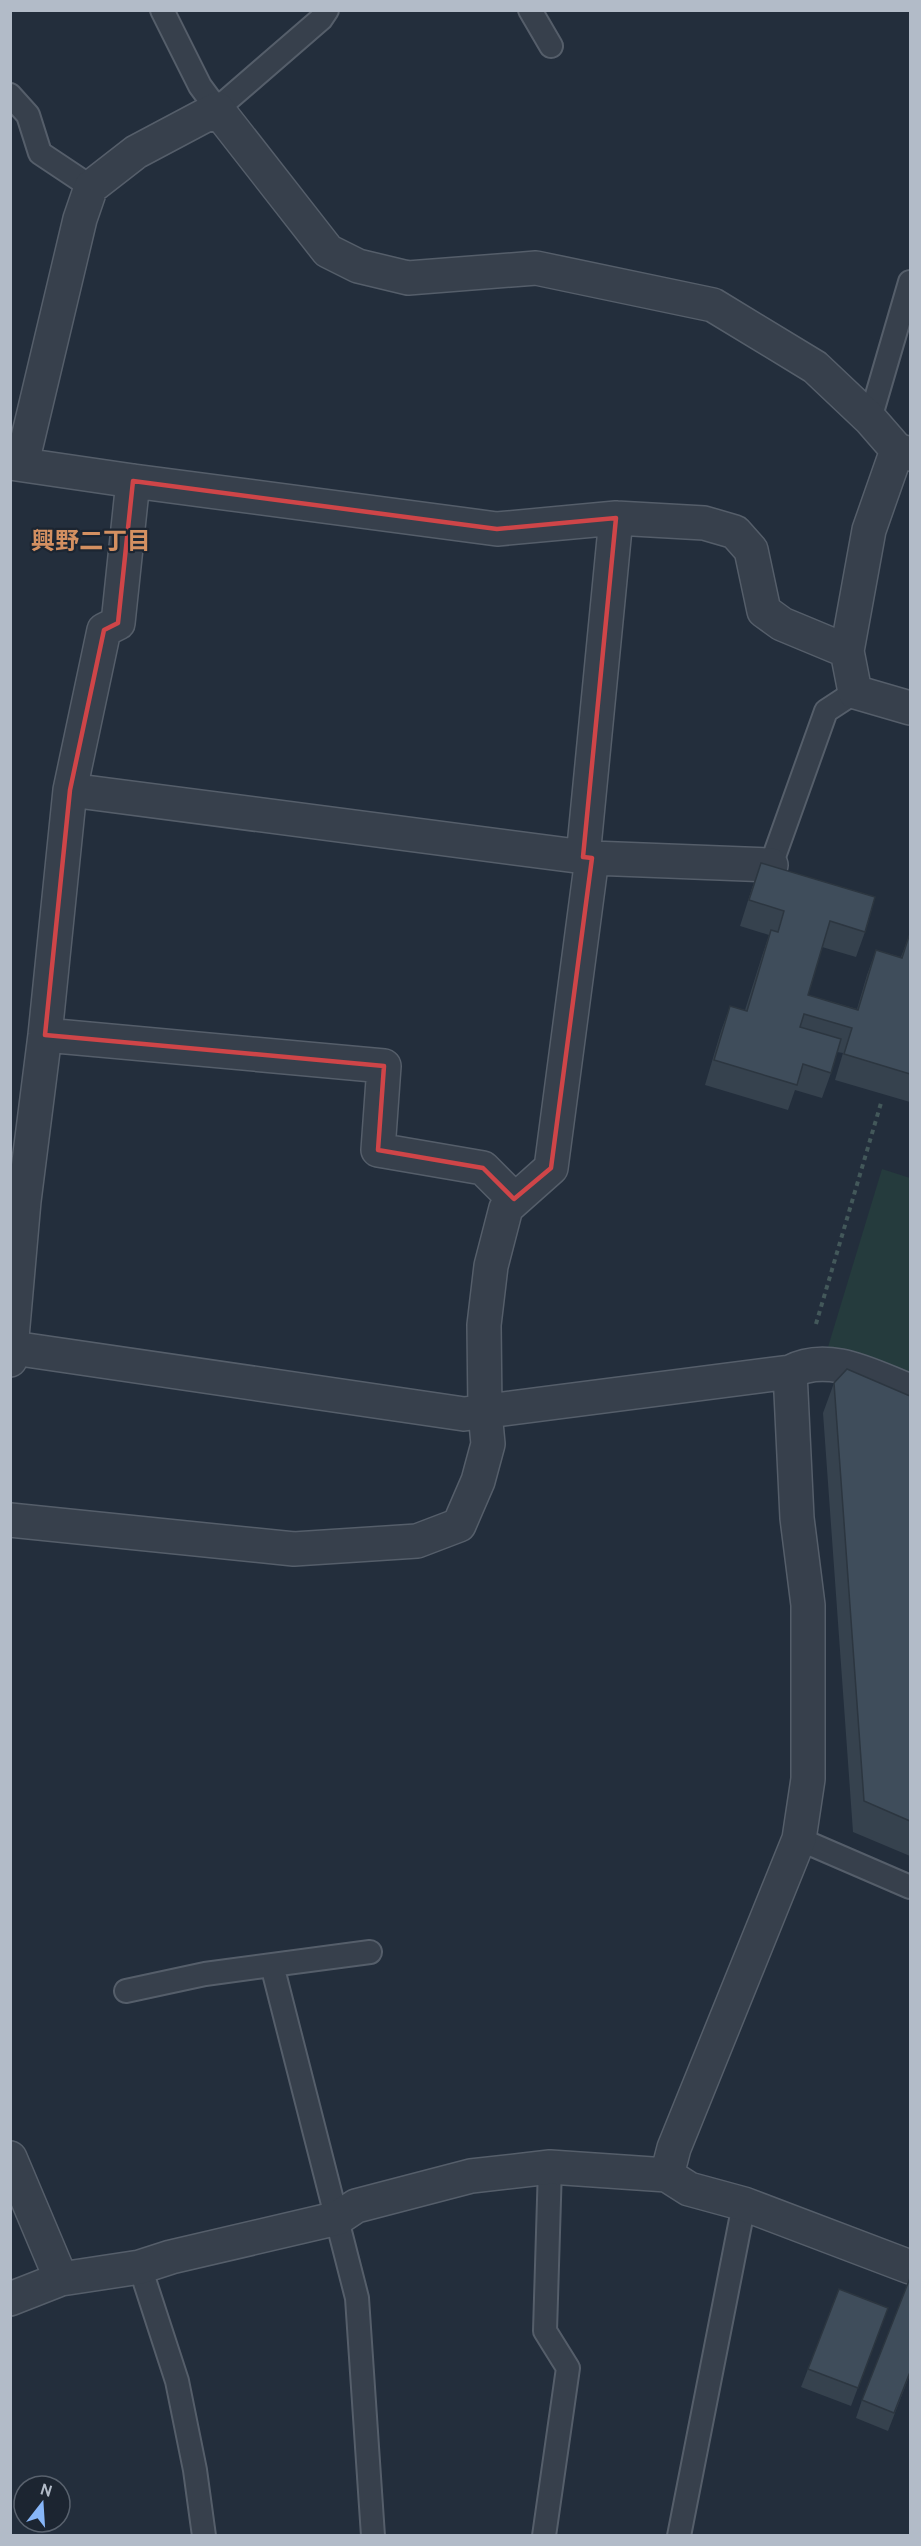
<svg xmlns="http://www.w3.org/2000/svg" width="921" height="2546" font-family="Cabin,'Noto Sans JP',sans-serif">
  <rect width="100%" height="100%" fill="#232e3c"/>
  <path fill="#253b3d" d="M882,1169L910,1178V1377L828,1347Z"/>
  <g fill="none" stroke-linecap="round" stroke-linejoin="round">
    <g stroke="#555e6a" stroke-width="26">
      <path id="lane" d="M162,10L200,86L217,109L321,19L327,10
        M530,10L551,46
        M10,95L28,115L40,153L91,187
        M870,419L910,282
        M771,865L826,711L855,692
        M799,1839L910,1887
        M272,1965L357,2298L373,2536
        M126,1991L205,1974L370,1952
        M140,2267L177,2381L195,2470L204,2536
        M544,2536L568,2368L545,2331L550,2167
        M679,2536L744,2204"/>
    </g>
    <g stroke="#555e6a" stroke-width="36">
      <path id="street" d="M897,450L869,530L847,651L855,692L910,708
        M10,463L133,481L497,529L616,518L704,523L735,532L751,550L764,611L782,624L847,651
        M22,463L80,219L91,187L136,152L217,109L328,251L358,266L408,278L536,268L713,305L815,367L870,419L897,450L910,454
        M70,790L592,858L771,865
        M583,857L616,518
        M45,1035L384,1066L378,1150L483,1168L514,1199
        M13,1348L464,1414L790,1372C829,1351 873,1377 910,1391
        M10,1360L24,1201L45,1035L70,790L104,630L118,623L133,481
        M10,1520L294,1549L417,1541L459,1525L478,1481L488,1444L485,1412L484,1325L491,1266L506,1208L551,1168L592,858
        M10,2158L61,2279
        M667,2175L674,2148L799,1839L808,1779V1605L797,1518L790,1372
        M10,2299L61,2279L140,2267L171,2257L338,2218L356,2206L471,2176L550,2167L667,2175L689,2189L744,2204L910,2267"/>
    </g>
    <path stroke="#43585a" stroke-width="4" stroke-dasharray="4.5 4.5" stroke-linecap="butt" d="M816,1324L881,1103"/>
    <use href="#lane" stroke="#37404c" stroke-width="22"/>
    <use href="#street" stroke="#37404c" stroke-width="33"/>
  </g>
  <path fill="#36424e" d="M761,863L865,932L856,957L822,947L808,995L857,1009L867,975L876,950L901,957L909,936H910V1102L835,1080L843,1053L837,1052L831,1073L822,1098L795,1090L788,1110L705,1085L721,1031L730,1006L745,1010L762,956L769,935L740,926L752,888Z
    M834,1383L910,1396V1856L853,1832L823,1413Z
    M839,2289L888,2308L851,2406L801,2387Z
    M910,2374L888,2431L856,2418L862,2400Z"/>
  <path fill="#3f4d5b" stroke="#2c3640" stroke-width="1.5" d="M761,863L875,897L865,932L830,921L808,995L858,1010L876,950L902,958L909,936H910V1074L844,1054L852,1028L804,1014L800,1027L841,1039L831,1073L803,1064L797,1085L714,1060L730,1006L747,1011L771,930L778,932L784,911L749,900Z
    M847,1369L910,1396V1821L864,1801L834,1383Z
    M910,2278V2372L894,2413L862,2400Z
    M839,2289L888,2308L858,2388L808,2369Z"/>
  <path fill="none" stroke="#cf4548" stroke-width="4.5" stroke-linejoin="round" d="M133,481L497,529L616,518L583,857L592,858L551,1168L514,1199L483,1168L378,1150L384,1066L45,1035L70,790L104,630L118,623Z"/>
  <g text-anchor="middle" stroke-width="4.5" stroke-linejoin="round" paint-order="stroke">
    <g font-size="24" font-weight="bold" fill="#d49061" stroke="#1c2531">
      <text x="91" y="549">興野二丁目</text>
    </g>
  </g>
  <rect width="921" height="2546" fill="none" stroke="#b2bbc8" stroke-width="24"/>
  <g transform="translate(42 2504) rotate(17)"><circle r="28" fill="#1c2531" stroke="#58616d" stroke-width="1.5"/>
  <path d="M0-4.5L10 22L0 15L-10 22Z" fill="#87b6f8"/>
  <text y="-9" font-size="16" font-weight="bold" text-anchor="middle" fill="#b2bbc8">N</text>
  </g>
</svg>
